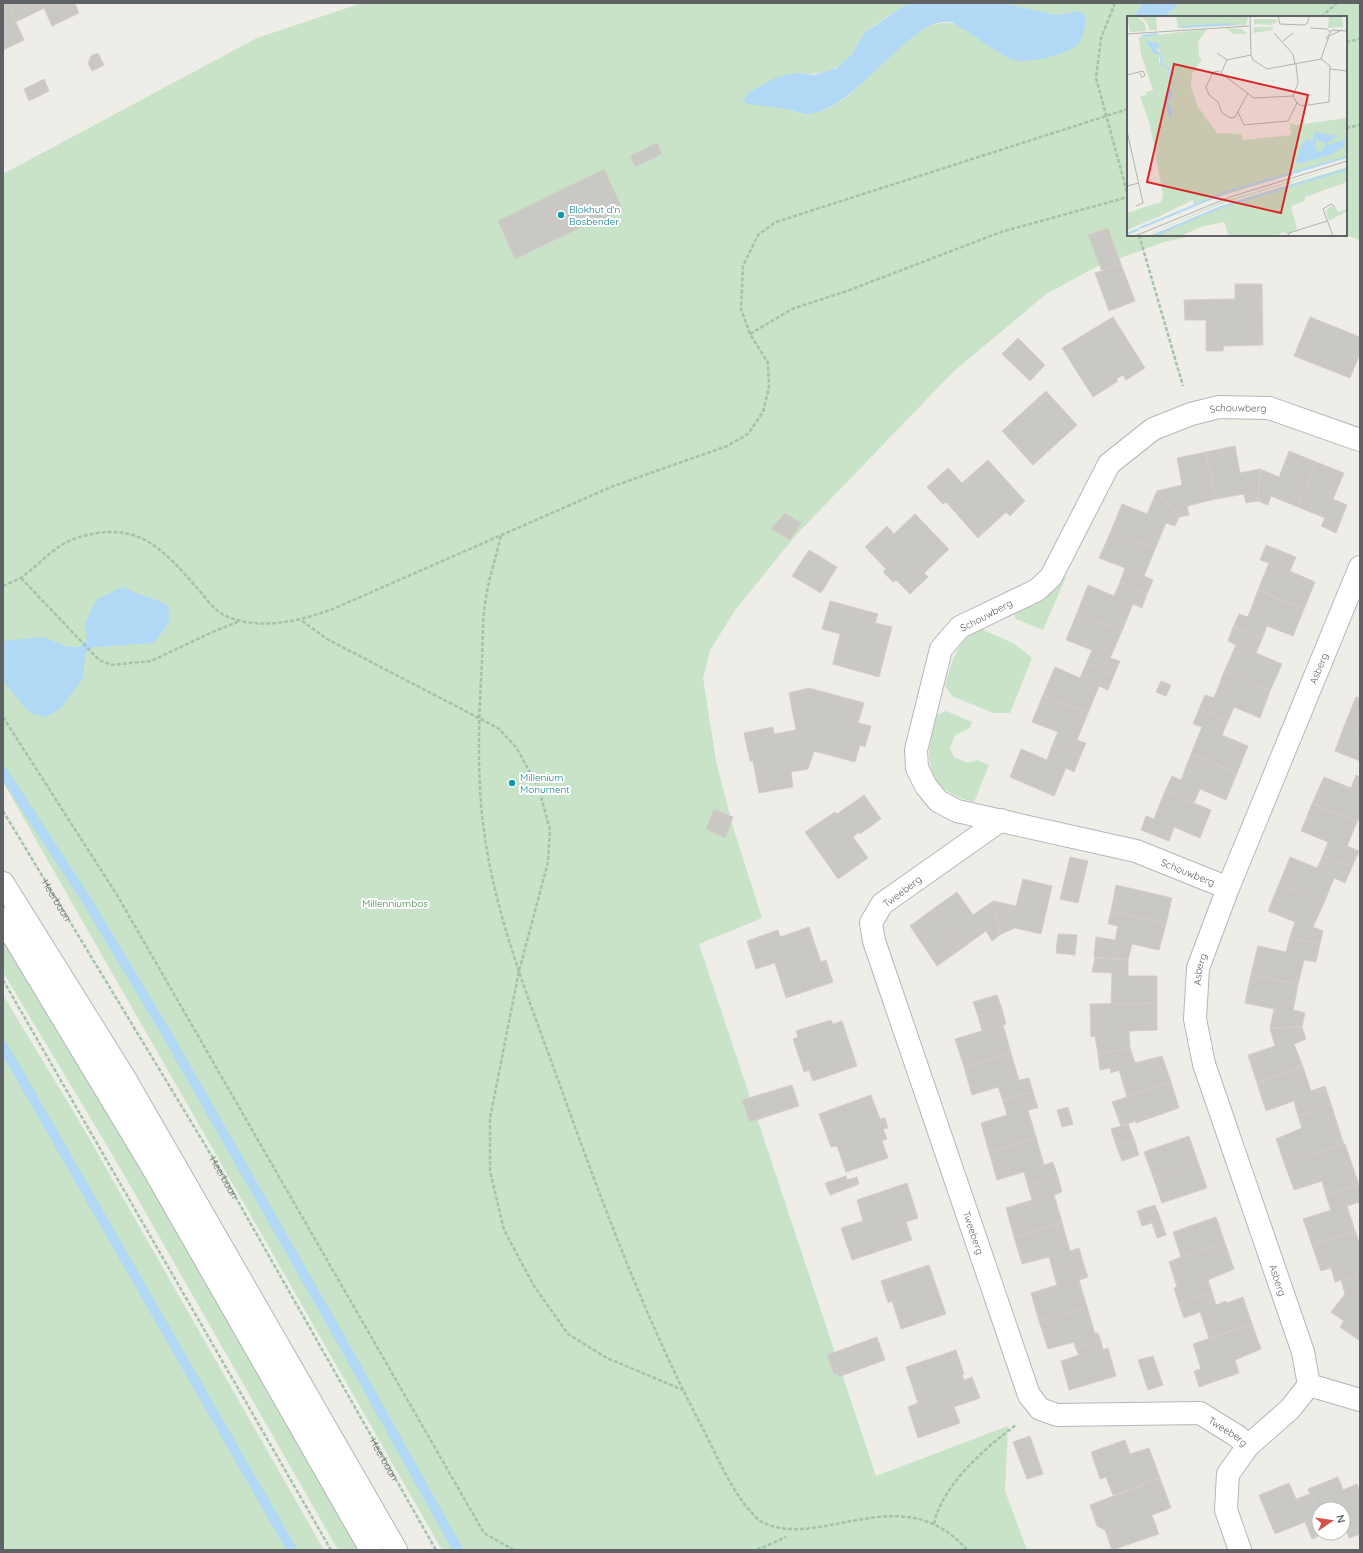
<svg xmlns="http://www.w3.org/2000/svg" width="1363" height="1553" font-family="Quicksand,sans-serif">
  <rect width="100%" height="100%" fill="#efede7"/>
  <path fill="#c8e3c7" d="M362,3H913C902,7 872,25 864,34C859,39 857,46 853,52C839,72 819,76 796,73L789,110C795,111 803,115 809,114C863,108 901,19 950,23C958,23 970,32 977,36L1078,11L1056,15L1002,3H1143L1133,17H1128L1126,29L1128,40V235H1196L1164,242L1098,266L1046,294L953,372L796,535L736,609L710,650L703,678L716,761L733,827L762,918L699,944L876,1476L1008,1426L1005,1491L1027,1550H442L3,782V174L257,38Z
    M1179,3H1360V240L1346,235V17H1165Z
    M1064,576L1066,577L1043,630L1016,619L1014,614C1037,605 1048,594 1064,576Z
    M981,629L1013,643L1032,658L1010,713H993L952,696L945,686C952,662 956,640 981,629Z
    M946,711L972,722L970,728L955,735L950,749L954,757L968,763L977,760L989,765L974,802C923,790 924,757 937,715Z
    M3,935L121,1131L362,1550H338L115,1159L3,972Z
    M3,995L78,1119L324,1550H3Z"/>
  <path fill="#b1d9f5" d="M913,3H1002L1056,15L1078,11L1085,15C1086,23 1084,37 1078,44C1068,55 1024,65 1010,59C994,51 978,37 961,28C958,26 954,23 951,22C909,16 861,106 810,114C804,115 796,111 789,110C776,107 761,106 748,104L742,100L751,91L775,78L796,73L814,75L837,68L852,54L864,33L904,6Z
    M1143,3H1179L1165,17H1133Z
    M122,587C138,594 153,598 168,605L170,621L154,643L94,647L85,654L83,678L60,709L46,717L30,713L3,681V641L43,637L68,647H79L87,640L85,623L96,600Z"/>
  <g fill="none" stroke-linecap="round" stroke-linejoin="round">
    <path stroke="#b1d9f5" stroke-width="10" d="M3,772L89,904L165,1031L339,1336L458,1550
      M3,1046L292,1550"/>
  </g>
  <path fill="#cac8c4" stroke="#d3cfc6" d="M3,3H7L24,40L3,50Z
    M7,3H75L79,13L52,26L44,8L16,22Z
    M98,53L104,65L92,71L88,63L91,56Z
    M44,79L49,91L29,101L24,89Z
    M657,143L662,154L635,167L630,156Z
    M604,169L623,210L595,223L594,221L515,259L498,221Z
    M1108,228L1121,264L1102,271L1088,235Z
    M1121,264L1135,301L1109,311L1095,273Z
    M1235,284H1262L1263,345L1224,346L1223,351H1206V320H1185L1184,300L1235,299Z
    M1113,317L1145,368L1126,380L1123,375L1116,379L1118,381L1093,397L1062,348Z
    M1310,317L1360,337V353L1350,378L1294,356Z
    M1018,338L1045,365L1030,381L1002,354Z
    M1046,391L1077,425L1033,465L1002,431Z
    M1235,446L1240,473L1260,469L1258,501L1246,503L1244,494L1216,499L1206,452Z
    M1289,451L1316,462L1298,507L1271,496L1268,505L1258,501L1260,469L1279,477Z
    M1206,452L1216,499L1187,506L1189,515L1179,517L1157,491L1182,485L1177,458Z
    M988,460L1025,501L1010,516L1006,512L978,538L946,502L943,504L927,487L948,468L962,483Z
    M1316,462L1344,473L1333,499L1347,505L1336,533L1321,526L1325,518L1298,507Z
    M1157,491L1179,517L1175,526L1166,523L1155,549L1111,531L1122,504L1147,514Z
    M785,513L801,523L790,540L771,529Z
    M915,514L949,549L924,573L928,577L910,594L896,580L893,582L883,572L886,569L865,547L887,526L894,534Z
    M1111,531L1155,549L1144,576L1153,580L1147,594L1120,582L1125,568L1099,558Z
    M1266,545L1296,557L1290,571L1315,582L1304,609L1258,590L1269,563L1260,560Z
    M809,550L837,567L821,593L792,576Z
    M1120,582L1147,594L1142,608L1133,604L1122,631L1077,613L1088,585L1114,596Z
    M1258,590L1304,609L1293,636L1267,626L1262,639L1233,627L1239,614L1248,617Z
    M830,601L878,614L875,623L892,627L879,677L833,664L840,634L822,629Z
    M1077,613L1122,631L1110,658L1120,661L1114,675L1086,664L1092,650L1066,640Z
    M1233,627L1262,639L1256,653L1282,664L1270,691L1224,672L1236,645L1228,641Z
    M1086,664L1114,675L1108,690L1099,686L1088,713L1043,695L1055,667L1080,678Z
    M1224,672L1270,691L1260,718L1234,707L1228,721L1199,709L1205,695L1214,698Z
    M1161,681L1171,685L1166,696L1156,692Z
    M809,688L864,703L858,723L871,726L865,747L860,745L855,762L814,751L808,769L791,772L793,787L759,793L753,761H750L744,733L773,727L774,734L796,730L789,693Z
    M1043,695L1088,713L1077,740L1086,743L1080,757L1052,746L1058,732L1032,722Z
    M1356,697L1360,698V730L1345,724Z
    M1199,709L1228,721L1222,735L1248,746L1237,773L1191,754L1202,727L1193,724Z
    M1345,724L1360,730V761L1335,751Z
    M1052,746L1080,757L1074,772L1066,768L1054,796L1010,777L1021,749L1047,760Z
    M1191,754L1237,773L1226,800L1200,789L1194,803L1165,791L1172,776L1181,780Z
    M1356,775L1360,777V816L1357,822L1312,804L1324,777L1351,788Z
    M1165,791L1211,810L1200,838L1174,827L1169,841L1141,830L1146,816L1154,819Z
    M864,795L881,819L860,834L859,832L853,837L868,858L838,879L805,832L835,812L837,814Z
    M1312,804L1357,822L1347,846L1359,851L1352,867L1323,855L1328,842L1301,831Z
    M714,809L733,817L725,838L706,829Z
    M1323,855L1352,867L1345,883L1334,878L1324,903L1279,884L1290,857L1317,868Z
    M1070,857L1088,861L1078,903L1060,899Z
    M1023,879L1052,886L1041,934L1015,928L1001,934L993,901L1016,906Z
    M1279,884L1324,903L1313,927L1323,931L1320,944L1290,937L1295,922L1268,911Z
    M1116,885L1172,898L1166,924L1111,911Z
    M957,892L973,915L993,901L1001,934L992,941L986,931L961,949L933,909Z
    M933,909L961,949L937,966L910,926Z
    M1111,911L1166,924L1159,950L1132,944L1128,960L1094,957L1096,937L1115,940L1118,926L1108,924Z
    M809,927L821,962L826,960L833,982L786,998L775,963L756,969L747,941L778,930L780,937Z
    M1058,934L1077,935L1075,955L1056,953Z
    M1290,937L1320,944L1316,962L1304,960L1298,985L1251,974L1258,946L1286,952Z
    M1095,958L1128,960V976H1157V1003L1111,1004L1112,973L1092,972Z
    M1251,974L1298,985L1293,1010L1305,1013L1302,1027L1270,1028L1274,1009L1245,1003Z
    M997,995L1002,1009L978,1016L973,1002Z
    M1157,1003V1030L1129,1031L1130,1048L1098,1054L1095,1036L1091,1037L1090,1004Z
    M1002,1009L1006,1024L1003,1025L1011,1053L964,1067L955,1039L982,1031L978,1016Z
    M831,1020L833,1024L842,1021L857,1066L813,1081L809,1070L804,1072L793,1039L798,1037L796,1031Z
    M1302,1027L1306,1039L1294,1044L1303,1067L1257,1083L1248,1055L1275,1046L1270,1028Z
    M1130,1048L1135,1063L1162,1056L1171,1082L1127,1097L1119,1070L1111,1073L1110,1068L1100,1070L1098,1054Z
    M1011,1053L1019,1080L1029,1078L1033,1092L1003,1101L998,1087L972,1095L964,1067Z
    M1303,1067L1311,1091L1325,1086L1331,1104L1298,1116L1294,1101L1266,1111L1257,1083Z
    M1171,1082L1179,1108L1136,1123V1121L1121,1126L1112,1102Z
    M792,1085L799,1106L750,1122L742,1100Z
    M1033,1092L1038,1108L1028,1110L1036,1137L989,1152L981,1123L1007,1115L1003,1101Z
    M871,1095L880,1119L885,1118L888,1128L883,1129L887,1139L882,1141L888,1158L846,1172L837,1146L831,1147L819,1114Z
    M1331,1104L1344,1145L1285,1165L1276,1139L1302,1128L1298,1116Z
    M1068,1107L1073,1124L1062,1127L1057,1110Z
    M1128,1124L1134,1139L1116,1145L1111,1129Z
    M1189,1136L1198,1162L1153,1177L1144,1152Z
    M1036,1137L1044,1165L1053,1162L1058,1177L1028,1186L1024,1172L997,1180L989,1152Z
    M1134,1139L1139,1155L1122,1161L1116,1145Z
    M1345,1144L1359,1185L1326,1196L1322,1181L1294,1190L1285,1165Z
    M1198,1162L1207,1188L1162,1203L1153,1177Z
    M846,1176L847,1180L857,1177L859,1184L830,1195L825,1183Z
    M1058,1177L1062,1192L1054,1195L1062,1222L1014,1237L1006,1208L1032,1200L1028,1186Z
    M907,1183L918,1218L906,1222L912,1240L852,1260L841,1228L863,1221L857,1200Z
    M1359,1185L1360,1202L1347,1206L1355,1231L1312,1245L1303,1219L1331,1210L1326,1196Z
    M1155,1205L1161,1220L1142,1226L1137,1211Z
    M1216,1217L1225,1243L1169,1262L1181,1257L1173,1232Z
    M1161,1220L1166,1235L1157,1238L1152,1223Z
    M1062,1222L1070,1251L1079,1248L1083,1262L1053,1271L1049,1257L1022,1264L1014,1237Z
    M1355,1231L1360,1245V1274L1335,1282L1331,1268L1321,1271L1312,1245Z
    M1225,1243L1234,1269L1208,1280L1212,1292L1179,1304L1174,1288L1177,1287L1169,1262Z
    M1083,1262L1088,1277L1079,1280L1087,1307L1039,1321L1031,1293L1057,1285L1053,1271Z
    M929,1265L946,1314L901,1329L892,1301L888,1303L881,1281Z
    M1360,1274V1341L1340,1327L1344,1321L1331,1312L1345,1294L1341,1280Z
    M1212,1292L1216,1305L1226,1301L1227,1303L1243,1297L1252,1324L1209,1338L1200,1312L1184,1318L1179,1304Z
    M1087,1307L1095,1334L1098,1333L1101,1341L1076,1349L1074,1342L1048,1349L1039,1321Z
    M1252,1324L1261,1349L1235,1360L1239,1373L1199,1387L1194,1371L1201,1369L1193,1344Z
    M877,1337L885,1360L838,1377L837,1373L834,1375L827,1355Z
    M1101,1341L1103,1350L1108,1348L1116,1376L1069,1390L1061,1361L1079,1355L1076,1349Z
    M956,1350L964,1374L962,1375L964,1380L972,1377L980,1398L954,1407L960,1423L918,1438L908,1407L918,1403L906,1367Z
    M1153,1356L1163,1385L1148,1390L1138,1360Z
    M1030,1436L1043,1474L1027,1479L1013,1442Z
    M1125,1440L1130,1454L1149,1448L1160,1478L1113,1495L1106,1477L1100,1479L1091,1452Z
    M1338,1477L1343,1490L1357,1484L1360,1492V1534L1349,1538L1343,1522V1509H1319V1517L1308,1489Z
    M1160,1478L1171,1508L1152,1515L1159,1534L1112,1550L1105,1530L1097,1526L1090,1505Z
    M1289,1483L1296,1499L1310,1494L1319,1517V1533H1326L1312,1539L1305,1522L1275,1534L1259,1495Z"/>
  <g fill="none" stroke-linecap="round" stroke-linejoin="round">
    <g stroke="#b4b7ba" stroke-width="24">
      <g id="minor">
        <path id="s2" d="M1001,820L882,904L871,923L874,941L1029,1395L1040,1409L1057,1415L1200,1413L1237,1436L1248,1446L1290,1409L1309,1385"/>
        <path id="s3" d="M1228,888L1136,851L957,811L938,801L926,786L917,768L916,750L941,649L960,627L1037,590L1051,577L1109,464L1153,429L1191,414L1219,407L1269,408L1360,440"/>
        <path id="s4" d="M1309,1385L1303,1352L1204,1064L1195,1019L1198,968L1228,888L1360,567"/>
        <path d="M1309,1385L1360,1400"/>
        <path d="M1240,1550L1226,1510L1228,1474L1248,1446"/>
      </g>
    </g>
    <g stroke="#b3b6ba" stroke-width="24">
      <path id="secondary" d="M3,883L124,1077L396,1550
        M3,919L150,1163L371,1550"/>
    </g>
    <g stroke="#a1c3aa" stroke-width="2.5" stroke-dasharray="4 2" stroke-linecap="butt">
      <path d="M1115,3L1101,38L1096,78L1128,196"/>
      <path d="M1321,17L1337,3"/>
      <path d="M1346,42L1360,39"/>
      <path d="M1346,128L1360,125"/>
      <path d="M1139,235L1183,386"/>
      <path d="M750,334L792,309L847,291L1001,232L1128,197"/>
      <path d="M501,536C496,557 489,577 486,598C482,619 483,641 482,662C479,712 477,764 482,814C491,905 526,992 557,1077C600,1197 644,1317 703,1429C719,1460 734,1498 760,1521C818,1553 902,1475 967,1550"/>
      <path d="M21,578L99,660L111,665L151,661L217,630L240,621"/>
      <path d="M3,586C9,583 17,580 22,577C40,564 56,544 77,538C137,519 161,547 198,589C206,598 214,611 226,616C261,631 299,621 333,609L611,487L727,446L748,434L763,412L769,388L768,363L750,334L741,309L743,266L758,235L776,222L1128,109"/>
      <path d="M302,621L327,639L498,728L516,747L539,789L550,830L548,862L519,971L490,1118V1171L504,1230L534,1286L568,1334L607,1358L683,1390"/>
      <path d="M3,717L117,895L484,1533L512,1549L518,1550"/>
      <path id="s1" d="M3,811L219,1168L436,1550"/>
      <path d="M3,980L331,1550"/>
      <path d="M934,1524C942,1485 985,1448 1016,1425"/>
      <path d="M757,1550L786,1537"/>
    </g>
    <use href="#minor" stroke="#fff" stroke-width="22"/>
    <use href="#secondary" stroke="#fff" stroke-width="22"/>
  </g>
  <g fill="#0f9aa8" stroke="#fff" stroke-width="1.5">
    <circle cx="561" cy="215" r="4"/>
    <circle cx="512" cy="783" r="4"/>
  </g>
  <g text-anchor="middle" stroke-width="4" stroke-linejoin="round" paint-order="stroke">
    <g font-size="10" fill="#0d838f" stroke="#fff" text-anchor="start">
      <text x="569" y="213">Blokhut d'n<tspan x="569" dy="12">Bosbender</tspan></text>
      <text x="520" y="781">Millenium<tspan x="520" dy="12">Monument</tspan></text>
    </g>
    <g font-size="10" fill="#5f6265" stroke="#fff">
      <text dy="4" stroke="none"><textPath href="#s3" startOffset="871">Schouwberg</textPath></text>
      <text transform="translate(986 615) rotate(-28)" y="4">Schouwberg</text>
      <text dy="4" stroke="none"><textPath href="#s4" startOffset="758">Asberg</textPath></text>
      <text transform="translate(1188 872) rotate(22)" y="4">Schouwberg</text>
      <text transform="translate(902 891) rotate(-37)" y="4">Tweeberg</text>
      <text dy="4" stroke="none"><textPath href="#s1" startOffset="104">Heerbaan</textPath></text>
      <text dy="4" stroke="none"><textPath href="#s4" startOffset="434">Asberg</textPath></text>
      <text dy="4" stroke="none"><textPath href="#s1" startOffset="428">Heerbaan</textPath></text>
      <text dy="4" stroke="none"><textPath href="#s2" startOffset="494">Tweeberg</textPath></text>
      <text transform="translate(1278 1280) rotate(71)" y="4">Asberg</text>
      <text dy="4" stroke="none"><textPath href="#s2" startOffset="878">Tweeberg</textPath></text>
      <text dy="4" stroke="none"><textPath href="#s1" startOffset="752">Heerbaan</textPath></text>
    </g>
    <g font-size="10" fill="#418243" stroke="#fff">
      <text x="395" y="907">Millenniumbos</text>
    </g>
  </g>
  <g transform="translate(1127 16)">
    <rect width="220" height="220" fill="#efede7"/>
    <path d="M0,0H10L18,8L19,15L3,16ZM12,0H29L30,14H22L20,6ZM49,0H111L121,1L119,9L51,12ZM202,0H215L216,11L201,12ZM127,3H149L150,6L145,9L127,8ZM127,11H146V14L126,17ZM99,12L115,13L120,18H106ZM80,13L71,26L72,40L75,43L65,58L64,70L71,91L90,117L114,118L116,124L164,119L163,107L169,109L220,102V141L69,188H66V184L0,216L32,200L0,214V197L34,186L36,179L23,109L13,80L19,79V76L26,74L14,38L12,21ZM22,25L31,32L36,48L39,50L43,55L45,69L41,62V53L32,46V38L26,36ZM220,148L91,189L18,220L97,185ZM220,151V166L178,181V185L164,190L170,213L159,219L158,216L148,220H102L97,206L73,211L54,220H22L105,186ZM203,190L209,192L211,196L220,193V195L202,205L199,195Z" fill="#c8e3c7" fill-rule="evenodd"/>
    <path d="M18,24L32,28L30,34L35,40L36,48L42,52L46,69L42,66L41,53L34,49L32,38H27ZM44,72L46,77L41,86L46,96L43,104L38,84ZM187,116L211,120L201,126V129L218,123L217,131L206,138L171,148L169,145L175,128L180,123L186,125ZM189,124L199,127L194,136L188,134Z" fill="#b1d9f5" fill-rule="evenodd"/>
    <path fill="none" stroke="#b1d9f5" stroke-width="2" d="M54,11L107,8M15,20L31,18M13,212L100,176L220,141M0,218L12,213M26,220L94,191L220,153"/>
    <path fill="none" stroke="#b1b1af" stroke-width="1" d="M123,0L124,39L126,44L140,53L194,43L202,20L215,14M151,0L153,8L178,9L181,6L182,0M183,12L200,13L204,17M147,17L166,38L168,48M0,18L122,10M199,23L205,14L220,15M156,25L166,17M90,37L100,44M124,39L100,44L94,57L127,82L166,80M203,53L220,55M93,55L86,56L79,71L82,79L91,86L95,97L103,102L108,101L121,77M0,59L16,55L18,59L15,62L13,57M166,80L171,67L169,48M170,87L175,90L202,86L203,50L194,43M111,96L117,109L161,105L170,87L166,80M0,115L16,187L9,190M0,170L12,167M8,220L103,181L220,145M161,220L162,217L200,205M206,220L196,193L204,188L208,191"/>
    <path fill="#d62828" fill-opacity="0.15" stroke="#d62828" stroke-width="2" d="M47,48L181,79L154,197L20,166Z"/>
    <rect width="220" height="220" fill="none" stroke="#5f6265" stroke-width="2"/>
  </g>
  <rect width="1363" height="1553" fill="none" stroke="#5f6265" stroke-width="8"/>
  <g transform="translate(1331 1521) rotate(77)"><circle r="19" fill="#ffffff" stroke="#bfc0c1"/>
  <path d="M0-3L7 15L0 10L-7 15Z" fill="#d44f48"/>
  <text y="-6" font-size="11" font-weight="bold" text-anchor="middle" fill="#5f6265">N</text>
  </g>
</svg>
